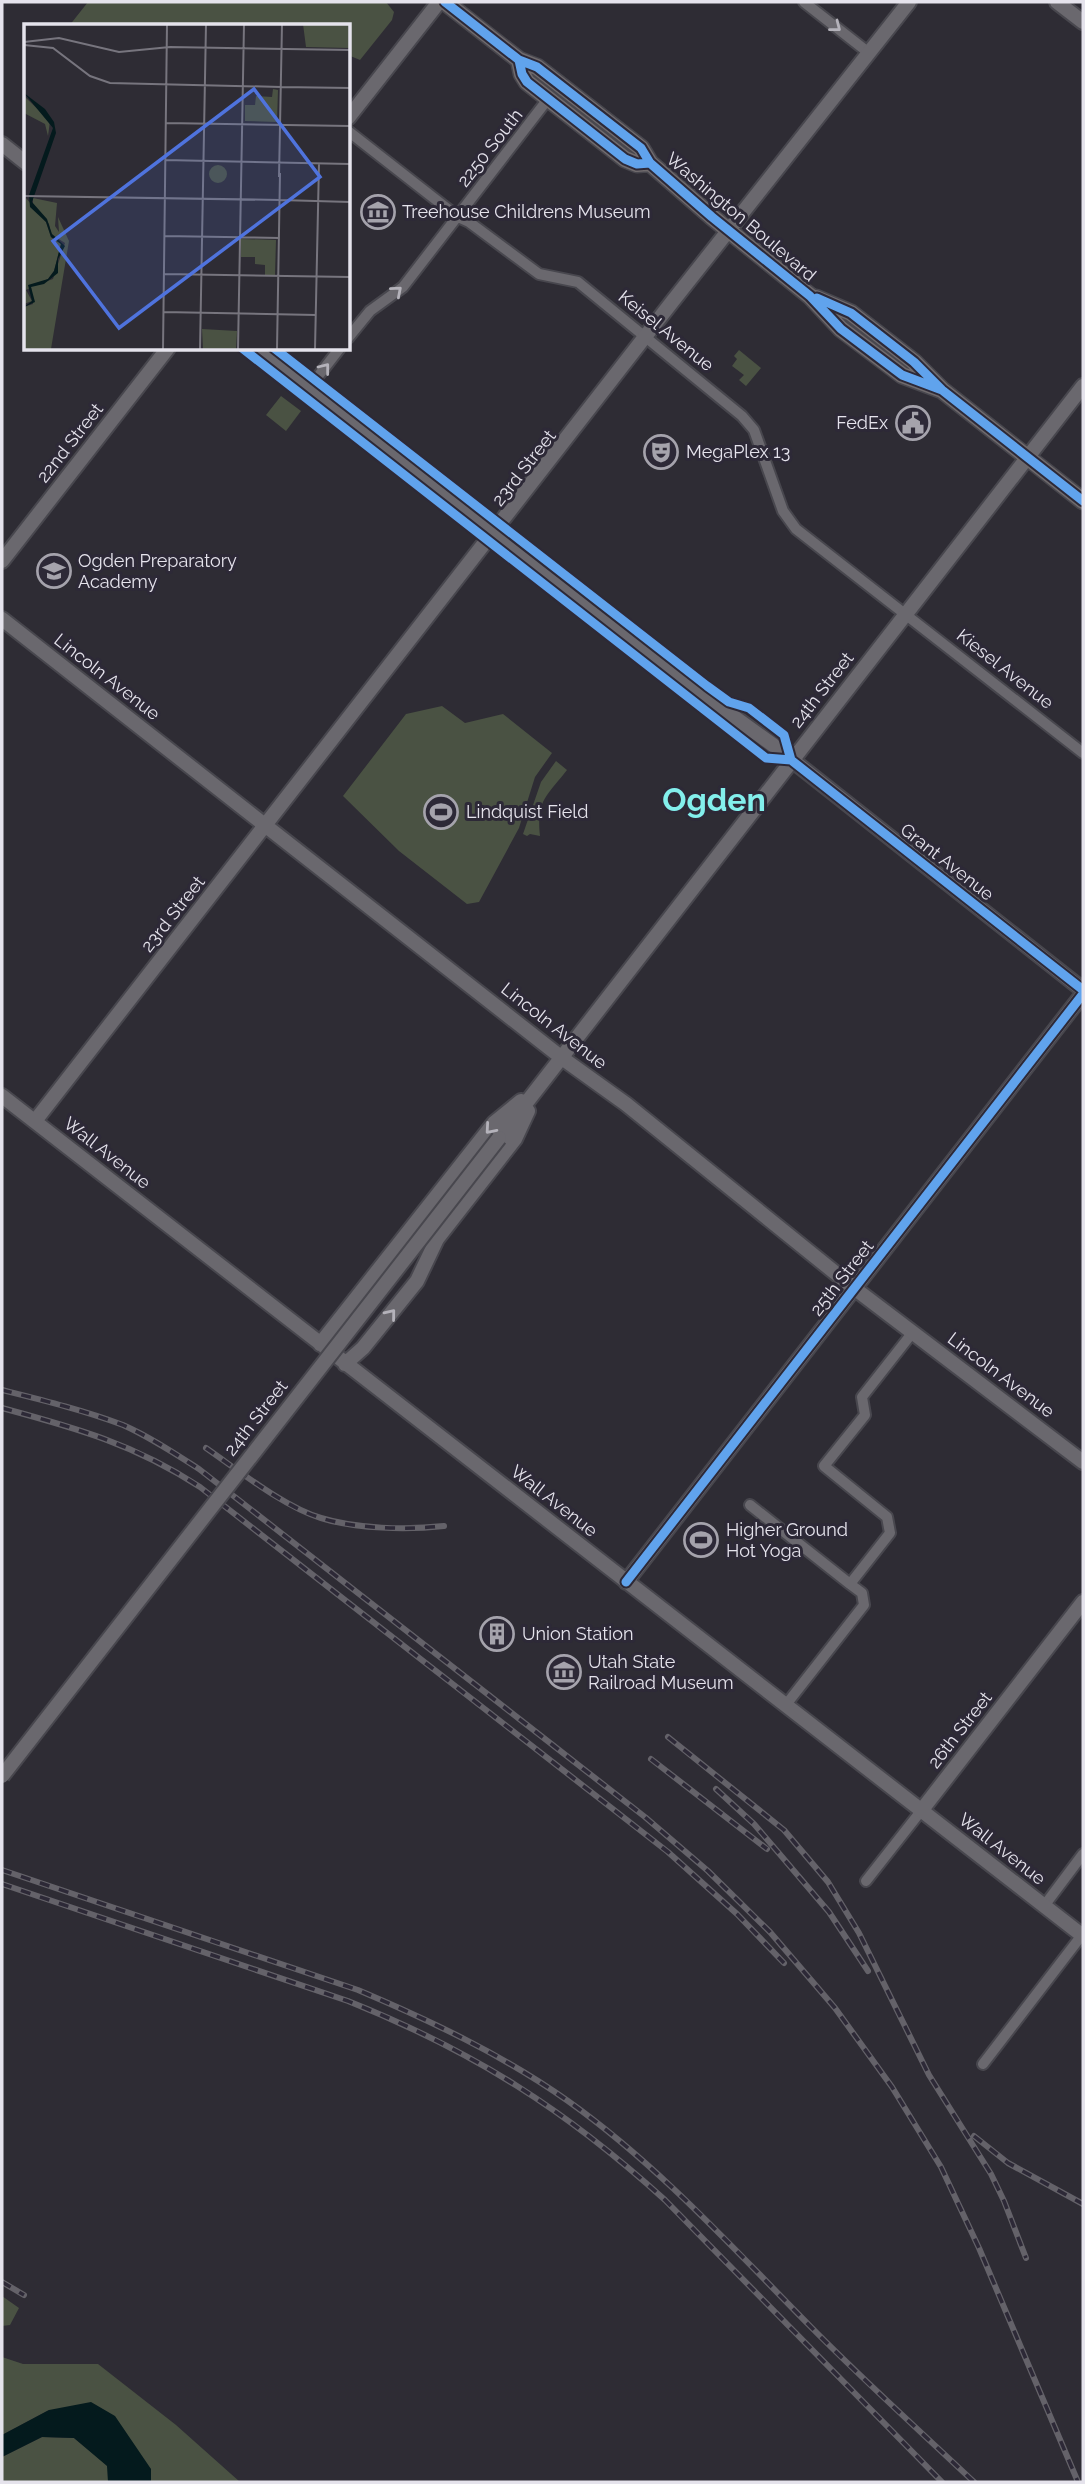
<svg xmlns="http://www.w3.org/2000/svg" width="1085" height="2484" font-family="Raleway,sans-serif">
  <rect width="100%" height="100%" fill="#2e2c34"/>
  <path fill="#4a5243" d="M88,2H386L394,12L392,20L360,60L348,55V26H69Z
    M739,350L761,368L746,386L739,380L744,375L732,366L737,359L734,356Z
    M281,396L301,411L286,431L266,415Z
    M442,706L465,723L503,714L552,753L535,777L519,828L479,902L467,904L399,851L343,796L406,714Z
    M556,761L567,770C547,796 536,800 540,836L530,834L527,836L523,834L541,782Z
    M2,2296L19,2308L10,2325L2,2326Z
    M2,2357L23,2364H98L176,2425L240,2482H151V2469L49,2410L2,2435Z
    M42,2437L74,2438L108,2466V2482H2V2457Z"/>
  <path fill="#041a1d" d="M91,2402L115,2416L151,2469V2482H108L107,2466L74,2438L42,2437L2,2457V2435L49,2410Z"/>
  <g fill="none" stroke-linecap="round" stroke-linejoin="round">
    <g stroke="#48474e" stroke-width="14">
      <path id="street" d="M804,2L869,53
        M348,131L458,217L469,222L539,274L578,282L742,416L754,430L783,511L796,529L1083,753
        M348,338L370,311L403,287L548,99
        M309,388L340,348
        M750,1505L850,1584
        M785,1706L864,1605L862,1593L850,1584L890,1533L887,1517L824,1466L865,1415L862,1397L913,1332
        M866,1881L921,1811
        M1044,1906L1083,1854
        M983,2064L1082,1935"/>
    </g>
    <g stroke="#48474e" stroke-width="18">
      <path id="secondary" d="M1057,2L1083,22
        M348,118L439,2
        M2,144L26,163
        M258,348L687,683L773,745L1083,990
        M2,561L168,348
        M2,619L562,1058L626,1104L854,1288L1083,1462
        M2,1096L1083,1936
        M35,1121L672,302L909,2
        M499,1138L1083,386
        M320,1344L494,1123L521,1101
        M345,1364L363,1348L417,1281L437,1239L515,1139L528,1111
        M626,1582L1083,994
        M921,1811L1083,1602"/>
    </g>
    <g stroke="#48474e" stroke-width="19">
      <path id="primary" d="M445,2L519,60L537,67L641,148L650,163L712,217L810,296L841,329L902,375L942,390
        M519,60L522,74L527,82L625,159L637,164L650,163
        M816,298L851,313L914,362L942,390L1083,501"/>
    </g>
    <use href="#street" stroke="#6a686e" stroke-width="10"/>
    <use href="#secondary" stroke="#6a686e" stroke-width="14"/>
    <use href="#primary" stroke="#6f6a6c" stroke-width="16"/>
    <g stroke="#646269" stroke-width="6">
      <path id="rail" d="M2,1390C42,1400 83,1410 123,1425C150,1437 174,1453 199,1469L645,1817L708,1871L770,1932L835,2008L892,2087L941,2167L979,2248L1078,2482
        M2,1408C76,1428 134,1444 200,1487L668,1852L737,1914L784,1963
        M206,1448C238,1470 284,1507 321,1518C356,1529 407,1530 444,1526
        M668,1737L784,1830L828,1882L859,1933L929,2075L991,2174L1004,2201L1026,2258
        M651,1759L767,1849
        M716,1789L754,1824L829,1912L868,1971
        M2,1870L358,1990C431,2021 503,2055 568,2101C658,2165 732,2247 809,2325C862,2379 919,2430 974,2482
        M2,1884L348,2001C473,2051 566,2110 665,2200L942,2482
        M974,2136L1008,2163L1083,2204
        M2,2282L24,2295"/>
    </g>
    <use href="#rail" stroke="#2d2937" stroke-width="3.5" stroke-dasharray="10" stroke-linecap="butt"/>
    <g stroke="#48474e" stroke-width="18" stroke-linecap="butt">
      <path id="secondary-bridge" d="M2,1776L499,1138"/>
    </g>
    <use href="#secondary-bridge" stroke="#6a686e" stroke-width="14"/>
    <g stroke="#2d2937" stroke-width="13">
      <path id="cycleway" d="M445,2L519,60L537,67L641,148L650,163L712,217L810,296L841,329L902,375L942,390
        M519,60L522,74L527,82L625,159L637,164L650,163
        M817,298L851,313L914,362L942,390L1083,501
        M242,348L766,758L791,760
        M274,348L707,686L729,702L749,708L784,735L791,760
        M791,760L1083,990
        M626,1582L1083,994"/>
    </g>
    <use href="#cycleway" stroke="#60a3ed" stroke-width="9"/>
  </g>
  <defs><path id="oneway-chevron" d="M-2-3.5L2.5 0L-2 3.5" fill="none" stroke-width="1.6" stroke-linecap="round" stroke-linejoin="round" transform="scale(1.75)"/></defs>
  <g stroke="#b4b2ba">
    <use href="#oneway-chevron" transform="translate(836 27) rotate(38)"/>
    <use href="#oneway-chevron" transform="translate(397 291) rotate(-41)"/>
    <use href="#oneway-chevron" transform="translate(325 368) rotate(-52)"/>
    <use href="#oneway-chevron" transform="translate(490 1129) rotate(131)"/>
    <use href="#oneway-chevron" transform="translate(391 1314) rotate(-51)"/>
  </g>
  <defs>
    <g id="museum-ring" transform="scale(1.75)"><circle r="9.5" fill="#2d2937" stroke="#a5a3ac" stroke-width="1.5"/><path d="M0-6L6-3V-2H-6V-3ZM-5-1h2V3h-2ZM-1-1h2V3h-2ZM3-1h2V3H3ZM-6 4H6V6H-6Z" fill="#a5a3ac"/></g>
    <g id="civic-ring" transform="scale(1.75)"><circle r="9.5" fill="#2d2937" stroke="#a5a3ac" stroke-width="1.5"/><path d="M-.6-6.5H3V-4.5H.6V-3L4-1V1h2V6H-6V1h2V-1L-.6-3ZM-1.2 2.5V6h2.4V2.5Z" fill="#a5a3ac"/></g>
    <g id="theatre-ring" transform="scale(1.75)"><circle r="9.5" fill="#2d2937" stroke="#a5a3ac" stroke-width="1.5"/><path d="M-5-5.5Q0-4 5-5.5V0Q5 5 0 6Q-5 5-5 0ZM-3.3-2.5H-1v1.5H-3.3ZM1-2.5H3.3v1.5H1ZM-2.8 1Q0 5.5 2.8 1Z" fill="#a5a3ac"/></g>
    <g id="school-ring" transform="scale(1.75)"><circle r="9.5" fill="#2d2937" stroke="#a5a3ac" stroke-width="1.5"/><path d="M0-5L7-2L0 1L-7-2ZM-4 1L0 2.5L4 1V4Q0 6-4 4Z" fill="#a5a3ac"/></g>
    <g id="stadium-ring" transform="scale(1.75)"><circle r="9.5" fill="#2d2937" stroke="#a5a3ac" stroke-width="1.5"/><path d="M0-5a6.5 5 0 1 0 0 10a6.5 5 0 1 0 0-10ZM-3.5-1.8h7v3.6h-7Z" fill="#a5a3ac"/></g>
    <g id="building-ring" transform="scale(1.75)"><circle r="9.5" fill="#2d2937" stroke="#a5a3ac" stroke-width="1.5"/><path d="M-4-6H4V6H1V3H-1V6H-4ZM-2.5-4.3h1.7v1.8h-1.7ZM.8-4.3h1.7v1.8H.8ZM-2.5-1h1.7V.8h-1.7ZM.8-1h1.7V.8H.8Z" fill="#a5a3ac"/></g>
  </defs>
  <g fill-rule="evenodd">
    <use href="#museum-ring" x="378" y="212"/>
    <use href="#civic-ring" x="913" y="423"/>
    <use href="#theatre-ring" x="661" y="452"/>
    <use href="#school-ring" x="54" y="571"/>
    <use href="#stadium-ring" x="441" y="812"/>
    <use href="#stadium-ring" x="701" y="1540"/>
    <use href="#building-ring" x="497" y="1634"/>
    <use href="#museum-ring" x="564" y="1672"/>
  </g>
  <g text-anchor="middle" stroke-width="6" stroke-linejoin="round" paint-order="stroke">
    <g font-size="18" fill="#e5e3ec" stroke="#2d2937">
      <text transform="translate(490 148) rotate(-52)" y="6">2250 South</text>
      <text transform="translate(741 217) rotate(40)" y="6">Washington Boulevard</text>
      <text transform="translate(666 331) rotate(39)" y="6">Keisel Avenue</text>
      <text transform="translate(70 443) rotate(-52)" y="6">22nd Street</text>
      <text transform="translate(524 468) rotate(-52)" y="6">23rd Street</text>
      <text transform="translate(1005 669) rotate(38)" y="6">Kiesel Avenue</text>
      <text transform="translate(107 677) rotate(38)" y="6">Lincoln Avenue</text>
      <text transform="translate(822 690) rotate(-52)" y="6">24th Street</text>
      <text transform="translate(947 862) rotate(38)" y="6">Grant Avenue</text>
      <text transform="translate(173 914) rotate(-52)" y="6">23rd Street</text>
      <text transform="translate(554 1026) rotate(38)" y="6">Lincoln Avenue</text>
      <text transform="translate(107 1153) rotate(38)" y="6">Wall Avenue</text>
      <text transform="translate(842 1278) rotate(-52)" y="6">25th Street</text>
      <text transform="translate(1001 1375) rotate(37)" y="6">Lincoln Avenue</text>
      <text transform="translate(256 1418) rotate(-52)" y="6">24th Street</text>
      <text transform="translate(554 1501) rotate(38)" y="6">Wall Avenue</text>
      <text transform="translate(960 1730) rotate(-52)" y="6">26th Street</text>
      <text transform="translate(1002 1849) rotate(38)" y="6">Wall Avenue</text>
    </g>
    <g font-size="18" fill="#e5e3ec" stroke="#2d2937" text-anchor="start">
      <text x="402" y="218">Treehouse Childrens Museum</text>
      <text x="888" y="429" text-anchor="end">FedEx</text>
      <text x="686" y="458">MegaPlex 13</text>
      <text x="78" y="567">Ogden Preparatory<tspan x="78" dy="21">Academy</tspan></text>
      <text x="466" y="818">Lindquist Field</text>
      <text x="726" y="1536">Higher Ground<tspan x="726" dy="21">Hot Yoga</tspan></text>
      <text x="522" y="1640">Union Station</text>
      <text x="588" y="1668">Utah State<tspan x="588" dy="21">Railroad Museum</tspan></text>
    </g>
    <g font-size="32" font-weight="bold" fill="#83efec" stroke="#2d2937">
      <text x="714" y="811">Ogden</text>
    </g>
  </g>
  <g transform="translate(24 24)">
    <rect width="326" height="326" fill="#2e2c34"/>
    <path d="M279,0H325V24L282,23ZM249,65L254,66L253,98L221,97V81H231L232,72L248,73ZM0,72L26,97L24,112L21,100L0,89ZM185 150a9 9 0 1 1 18 0a9 9 0 1 1-18 0ZM2,174L22,198L27,213L37,220L30,247L24,255L2,266L8,277L0,280ZM9,174L33,179L31,202L35,208L34,193L45,217L27,325H0V283L9,280L7,263L29,255L41,219L27,210L25,200L9,182ZM217,215L252,216L251,251H241V241L231,240V233H217ZM178,305L213,307L212,325H179Z" fill="#4a5243"/>
    <path d="M0,69L21,85L30,98L32,109L8,178L23,195L28,210L41,222L34,235V249L20,260L7,263L11,278L0,283L8,277L4,261L24,255L30,247L37,220L27,213L22,198L6,183L5,171L29,104Z" fill="#041a1d"/>
    <path fill="none" stroke="#77757e" stroke-width="2" d="M0,18L35,14L95,28L146,23L326,26M0,21L29,24L66,52L86,59L257,63M257,63L326,64M142,99L326,102M141,136L326,140M255,153L258,0M0,172L256,176M256,176L326,178M140,212L255,214M140,250L326,253M139,288L292,291M139,325L143,0M176,325L182,0M214,325L220,0M253,325L256,149M291,325L295,139"/>
    <path fill="#4f73dd" fill-opacity="0.15" stroke="#4f73dd" stroke-width="3.5" d="M230,65L296,153L95,304L29,217Z"/>
    <rect width="326" height="326" fill="none" stroke="#e5e3ec" stroke-width="3.5"/>
  </g>
  <rect width="1085" height="2484" fill="none" stroke="#e5e3ec" stroke-width="7"/>
</svg>
